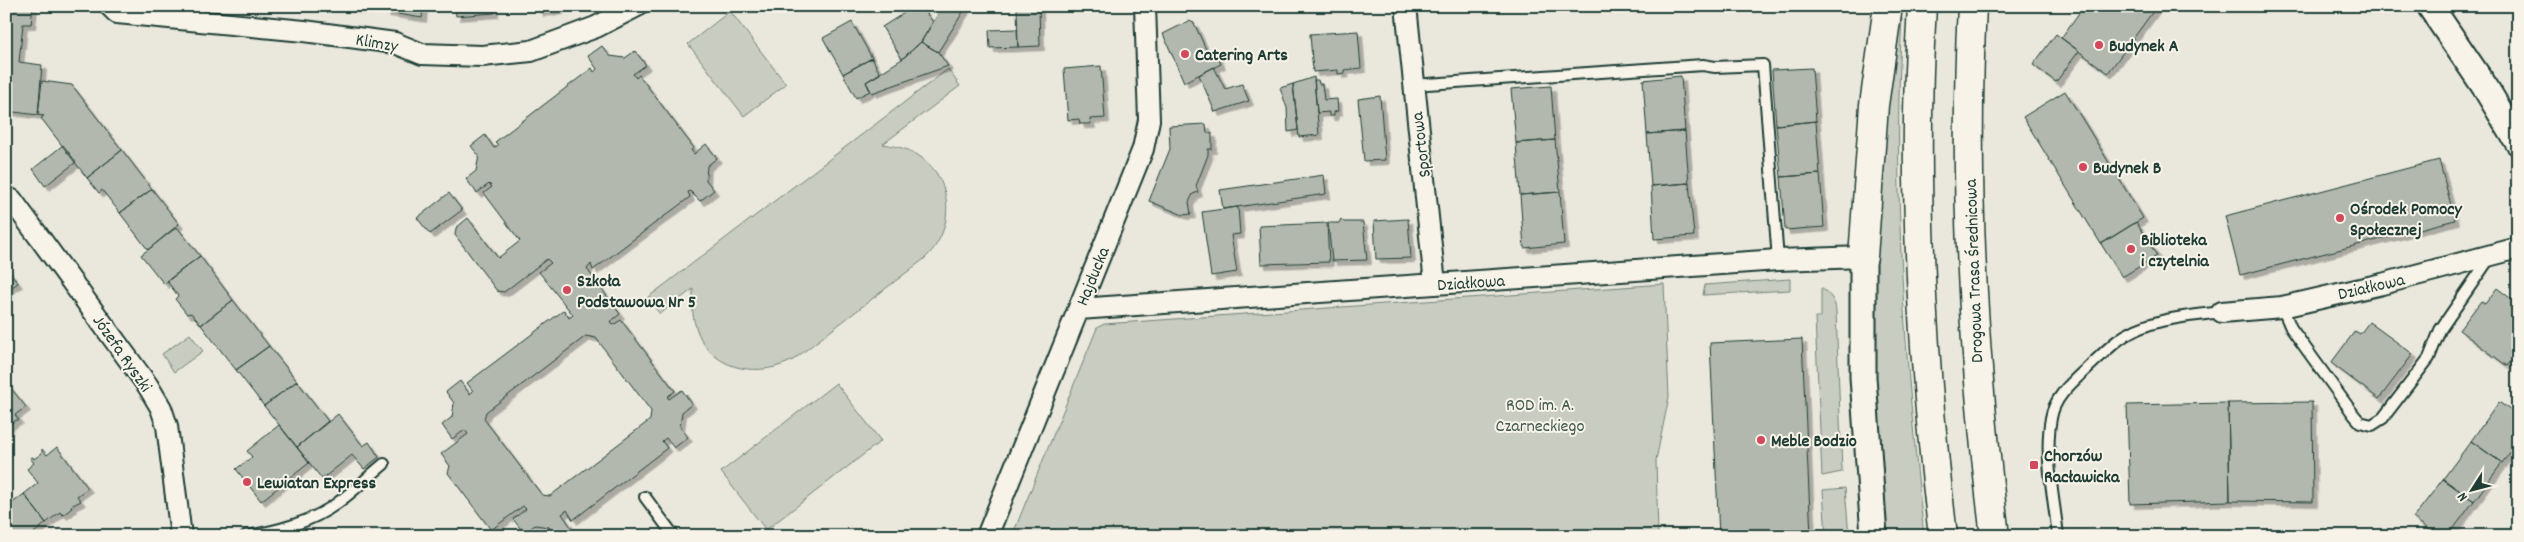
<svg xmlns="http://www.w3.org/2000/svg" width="2524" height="542" font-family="Dekko,sans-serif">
  <defs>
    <filter id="shadow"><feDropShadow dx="4.5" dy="4.5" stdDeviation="0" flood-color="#0004"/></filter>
  </defs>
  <rect width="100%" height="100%" fill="#eae8dd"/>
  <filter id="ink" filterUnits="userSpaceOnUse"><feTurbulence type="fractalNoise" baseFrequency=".02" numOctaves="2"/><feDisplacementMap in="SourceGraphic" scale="10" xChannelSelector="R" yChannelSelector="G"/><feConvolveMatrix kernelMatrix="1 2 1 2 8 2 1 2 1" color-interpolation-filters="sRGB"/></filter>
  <g filter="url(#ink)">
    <path fill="#c8ccc1" stroke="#74847a" d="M730,11L786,84L744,116L688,44Z
      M1898,14L1902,18C1892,195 1905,360 1924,536H1886C1875,413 1868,288 1879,165C1884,115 1892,65 1898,14Z
      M948,69L960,86L883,144C895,146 906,148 916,154C955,177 956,231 924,259L793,360C757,379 709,370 696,327C691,314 693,302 693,289L660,314L647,298Z
      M1790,279V290L1703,295L1705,285Z
      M1664,284L1669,397L1656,460L1658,536H1012L1097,328L1104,324Z
      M1821,288C1829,293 1835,300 1836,310L1842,472L1822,476L1815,317H1821Z
      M190,334L203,351L174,372L162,354Z
      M836,383L881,441L766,530L721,472Z
      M1845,488L1849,536H1826L1823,490Z"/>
    <path fill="#b2b8ae" stroke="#1f3d34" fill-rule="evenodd" filter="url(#shadow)" d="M6,6H33L31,24H23L19,62L42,65L38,115L6,111Z
      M335,6H368V10Z
      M386,6H423L422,18L385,12Z
      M455,6H494V13L456,16Z
      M538,6H559V10L539,12Z
      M915,6H921L933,22L921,42L902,59L882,27Z
      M943,6H960L965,9L938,52L921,42Z
      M1017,6H1039L1040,46L1018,47Z
      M2084,6H2157L2108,73L2061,38Z
      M1189,21L1194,23L1210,58L1217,55L1221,64L1184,82L1163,34Z
      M852,22L872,58L843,74L823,38Z
      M1017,29L1018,47L990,48L989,30Z
      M1358,31L1361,68L1344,70V73L1338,74V70L1313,72L1310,34Z
      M2056,34L2079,51L2056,82L2033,65Z
      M921,42L938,52L948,66L872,93L866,82L902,59Z
      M602,46L610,56L625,58L635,51L646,65L633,74L636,78L639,75L694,148L691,150L694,154L706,144L717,158L707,166L706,180L714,190L700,201L690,191L688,192L690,197L650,227L593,270L591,264L587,269L620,314L610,322L613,325L621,320L675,391L667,397L669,399L682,390L692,404L682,412L680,427L688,437L674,448L666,438L662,441L667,448L573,520L567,510L562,514L571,527L559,536H556L549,527L535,525L524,533L513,519L526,509L523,506L491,530L448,473L450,466L441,454L468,434L465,430L452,439L442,425L452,417L454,403L446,392L460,381L470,394L473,391L467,383L564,310L569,318L573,315L539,272L551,263L547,259L504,292L497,291L455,235L456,228L468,218L498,258L520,241L484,193L492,187L489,184L477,193L466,179L476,171L479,156L471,146L485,135L494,148L498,145L495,142L592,68L594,72L597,69L588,56ZM586,336L596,338L651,411L650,420L550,496L542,495L484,419L486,412Z
      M872,58L880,74L866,82L870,91L856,98L843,74Z
      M1101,66L1105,118L1090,119L1091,124H1080L1079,119L1068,120L1064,69Z
      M1214,67L1225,89L1242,84L1249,101L1215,112L1199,75Z
      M1812,68L1816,121L1776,125L1772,70Z
      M1681,76L1685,131L1647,134L1643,80Z
      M1314,77L1319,135L1299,137L1293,84Z
      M1314,80H1318L1319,84H1322L1324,100L1337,99L1338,111L1334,112V116H1329V112L1317,113Z
      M42,81L72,85L122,150L87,178L41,118L44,116L38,115Z
      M1293,84L1298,130L1288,132L1287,108L1280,88Z
      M1551,86L1555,140L1516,143L1511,89Z
      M2065,91L2143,218L2101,244L2023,117Z
      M1380,96L1385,160L1364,161L1358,99Z
      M1816,121L1820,174L1781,177L1776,125Z
      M1206,124L1207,133H1212V149H1208V155L1196,186L1198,192L1193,194L1189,202L1191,214L1183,215L1149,201L1170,149L1169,126Z
      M1685,131L1689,183L1651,186L1647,134Z
      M1555,140L1560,192L1520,195L1516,143Z
      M63,145L76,162L45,186L33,169Z
      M122,150L152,189L120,213L102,190L99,193L87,178Z
      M2439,160L2455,220L2240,275L2225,216Z
      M1820,174L1824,227L1785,230L1781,177Z
      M1324,175L1326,194L1223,209L1220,190Z
      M1689,183L1694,236L1654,239L1651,186Z
      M152,189L179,224L148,250L120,213Z
      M1560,192L1564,244L1524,248L1520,195Z
      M449,193L462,210L430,234L417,218Z
      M1238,207L1240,234L1231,235L1237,272L1211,276L1202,212Z
      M1341,219L1344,222H1363L1367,260L1332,261L1328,223H1339Z
      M1408,219L1411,258L1376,259L1374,221Z
      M2136,222L2157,256L2122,277L2101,244Z
      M1327,223L1329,262L1261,264L1259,226Z
      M177,227L200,256L164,284L141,255Z
      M200,256L233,300L201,325L191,313L187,314L175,299L178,296L167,281Z
      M6,267L18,283L6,291Z
      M2497,288L2518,304V352L2507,366L2459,330L2481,301L2485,304Z
      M233,300L269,346L236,370L201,325Z
      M2369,322L2413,354L2379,399L2331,363L2355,331L2360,334Z
      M1802,339L1811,536H1719L1710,343Z
      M269,346L297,381L264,406L236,370Z
      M297,381L328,421L297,447L264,406Z
      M6,382L26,407L15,415L19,420H16L8,426V429L6,426Z
      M2312,402L2313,502L2230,501L2228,403Z
      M2499,402L2518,416V442L2502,463L2471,441Z
      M2228,403L2230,501L2130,504L2127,405Z
      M338,414L363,446L369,442L379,457L364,469L352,455L322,479L297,447Z
      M279,425L309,463L261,501L236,469L252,457L247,451Z
      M2471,441L2502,463L2474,501L2443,479Z
      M57,447L88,488L77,496L81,501L71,506L72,508L63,515L60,512L46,523L24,494L38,483L27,469L34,463L30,458L33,457L34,459L42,453V449L47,455Z
      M2443,479L2474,501L2448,536H2438L2413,518Z
      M24,494L46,523L30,536H6V508Z"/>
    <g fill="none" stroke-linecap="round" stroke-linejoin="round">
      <g stroke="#1f3d34" stroke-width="14">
        <path id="service" d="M1413,85L1703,65L1715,67L1763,65L1778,260
          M2282,307L2291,328L2354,415L2360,422L2372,425L2383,418L2429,358L2440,330L2491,256
          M645,497L674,536
          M246,536C275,532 312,522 336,504C353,492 368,477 384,464
          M2058,536C2054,498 2044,456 2051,418C2054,399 2069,385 2083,372C2094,362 2105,351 2117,341C2145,319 2187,316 2222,312"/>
      </g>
      <g stroke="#1f3d34" stroke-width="24">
        <path id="minor" d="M110,6L117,13L304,31L395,43L422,54L482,56L531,51L596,27L637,6
          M1406,6L1435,284
          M6,197L12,200L148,386L161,408L167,426L181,536
          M1079,309L1778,260L1863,257
          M2222,312L2282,307L2382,284L2518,248
          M987,536L1143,149L1149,120L1145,6"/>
      </g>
      <g stroke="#1f3d34" stroke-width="29">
        <path id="tertiary" d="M2430,6L2485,87L2518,142
          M1863,257V377L1874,536"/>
      </g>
      <g stroke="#1f3d34" stroke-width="31">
        <path id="primary" d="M1922,6C1911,183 1922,360 1943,536
          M1972,6C1963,184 1973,360 1995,536
          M1863,257L1874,105L1888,6"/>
      </g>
      <use href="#service" stroke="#f7f3e8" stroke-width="10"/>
      <use href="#minor" stroke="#f7f3e8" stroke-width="20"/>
      <use href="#tertiary" stroke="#f7f3e8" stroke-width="25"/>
      <use href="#primary" stroke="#f7f3e8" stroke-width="28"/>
    </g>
  </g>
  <g fill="#d1495b" stroke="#f7f3e8" stroke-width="2">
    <circle cx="2099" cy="45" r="5"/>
    <circle cx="1185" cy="54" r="5"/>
    <circle cx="2083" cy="167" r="5"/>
    <circle cx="2340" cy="218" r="5"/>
    <circle cx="2131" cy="249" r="5"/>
    <circle cx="567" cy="290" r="5"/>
    <circle cx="1761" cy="440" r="5"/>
    <rect x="2029" y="460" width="10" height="10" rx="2.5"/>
    <circle cx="247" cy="482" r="5"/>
  </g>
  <g text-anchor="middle" stroke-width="4" stroke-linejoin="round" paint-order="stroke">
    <g font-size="18" fill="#1f3d34" stroke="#f7f3e8">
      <text transform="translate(377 42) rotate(10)" y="6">Klimzy</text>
      <text transform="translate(1420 145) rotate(-97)" y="6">Sportowa</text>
      <text transform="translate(1973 271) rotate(-92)" y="6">Drogowa Trasa Średnicowa</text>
      <text transform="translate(1092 276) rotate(-68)" y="6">Hajducka</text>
      <text transform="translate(1471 282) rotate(-4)" y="6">Działkowa</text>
      <text transform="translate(2371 286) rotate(-13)" y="6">Działkowa</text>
      <text transform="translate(123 353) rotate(55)" y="6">Józefa Ryszki</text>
    </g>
    <g font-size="18" font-weight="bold" fill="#1f3d34" stroke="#f7f3e8" text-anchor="start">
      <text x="2109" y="51">Budynek A</text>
      <text x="1195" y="60">Catering Arts</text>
      <text x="2093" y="173">Budynek B</text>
      <text x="2350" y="214">Ośrodek Pomocy<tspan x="2350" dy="21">Społecznej</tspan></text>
      <text x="2141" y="245">Biblioteka<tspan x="2141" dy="21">i czytelnia</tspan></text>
      <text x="577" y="286">Szkoła<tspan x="577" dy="21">Podstawowa Nr 5</tspan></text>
      <text x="1771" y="446">Meble Bodzio</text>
      <text x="2044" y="461">Chorzów<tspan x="2044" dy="21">Racławicka</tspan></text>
      <text x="257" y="488">Lewiatan Express</text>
    </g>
    <g font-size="18" fill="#415a50" stroke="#f7f3e8">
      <text x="1540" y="410">ROD im. A.<tspan x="1540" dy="21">Czarneckiego</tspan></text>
    </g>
  </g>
  <rect width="2524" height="542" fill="none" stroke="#f7f3e8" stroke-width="25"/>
  <rect x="12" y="12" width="2499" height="517" fill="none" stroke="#1f3d34" stroke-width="2" filter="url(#ink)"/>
  <g transform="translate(2472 490) rotate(234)" stroke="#f7f3e8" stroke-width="4" paint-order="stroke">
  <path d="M0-4L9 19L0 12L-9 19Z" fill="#1f3d34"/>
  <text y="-8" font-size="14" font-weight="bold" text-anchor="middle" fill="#1f3d34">N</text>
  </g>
</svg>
